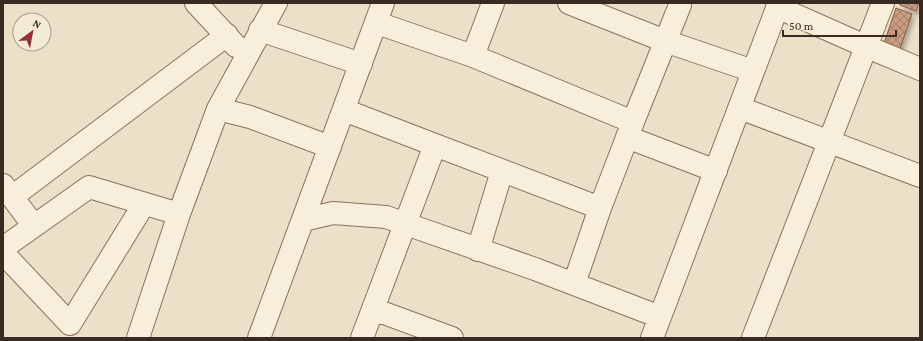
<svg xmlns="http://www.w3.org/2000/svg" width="923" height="341" font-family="'Crimson Pro',serif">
  <defs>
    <pattern id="building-cross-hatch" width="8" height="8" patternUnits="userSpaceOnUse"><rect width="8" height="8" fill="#c99b80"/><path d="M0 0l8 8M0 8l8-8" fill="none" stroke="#a47f68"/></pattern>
    <filter id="shadow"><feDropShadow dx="2.5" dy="4.5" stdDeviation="2" flood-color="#0004"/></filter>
  </defs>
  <rect width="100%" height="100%" fill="#ede0c8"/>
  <path fill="url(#building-cross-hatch)" stroke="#865c45" filter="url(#shadow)" d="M900,3H919L916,11L900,5Z
    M896,8L912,14L900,49L884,43Z"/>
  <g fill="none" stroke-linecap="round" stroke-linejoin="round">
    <g stroke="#88725e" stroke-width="24">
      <path id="minor" d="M196,3L236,46
        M569,3L665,41L753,71
        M777,7L865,46L920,69
        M377,23L473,56L493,3
        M260,30L361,64
        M473,56L633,122L680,5
        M740,108L920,176
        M218,109L250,117L330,147
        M344,110L435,145L362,338
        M627,137L716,171
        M435,145L600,208
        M3,185L34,226
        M12,197L227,35
        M303,220L333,213L386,217L535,269L574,284L600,208L633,122
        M3,248L89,187L179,214
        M478,250L502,171
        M3,253L70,324L144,204
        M574,284L660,317L779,3
        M373,309L452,338
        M138,338L179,214L218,109L276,3
        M259,338L383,3
        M652,338L660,317
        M753,338L883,3"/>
    </g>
    <use href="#minor" stroke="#f7eedb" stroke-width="22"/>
  </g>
  <rect width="923" height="341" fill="none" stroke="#392b21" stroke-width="8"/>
  <g transform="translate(32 32) rotate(32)"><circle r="19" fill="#f4ebd7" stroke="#a99e8e"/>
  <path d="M0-3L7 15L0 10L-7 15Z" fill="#943136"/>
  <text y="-6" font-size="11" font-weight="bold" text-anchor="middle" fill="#392b21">N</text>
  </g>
  <path d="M783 30v6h113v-6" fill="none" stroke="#392b21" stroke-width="2"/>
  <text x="789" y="30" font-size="12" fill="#392b21" stroke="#f4ebd7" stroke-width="3" paint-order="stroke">50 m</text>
</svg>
